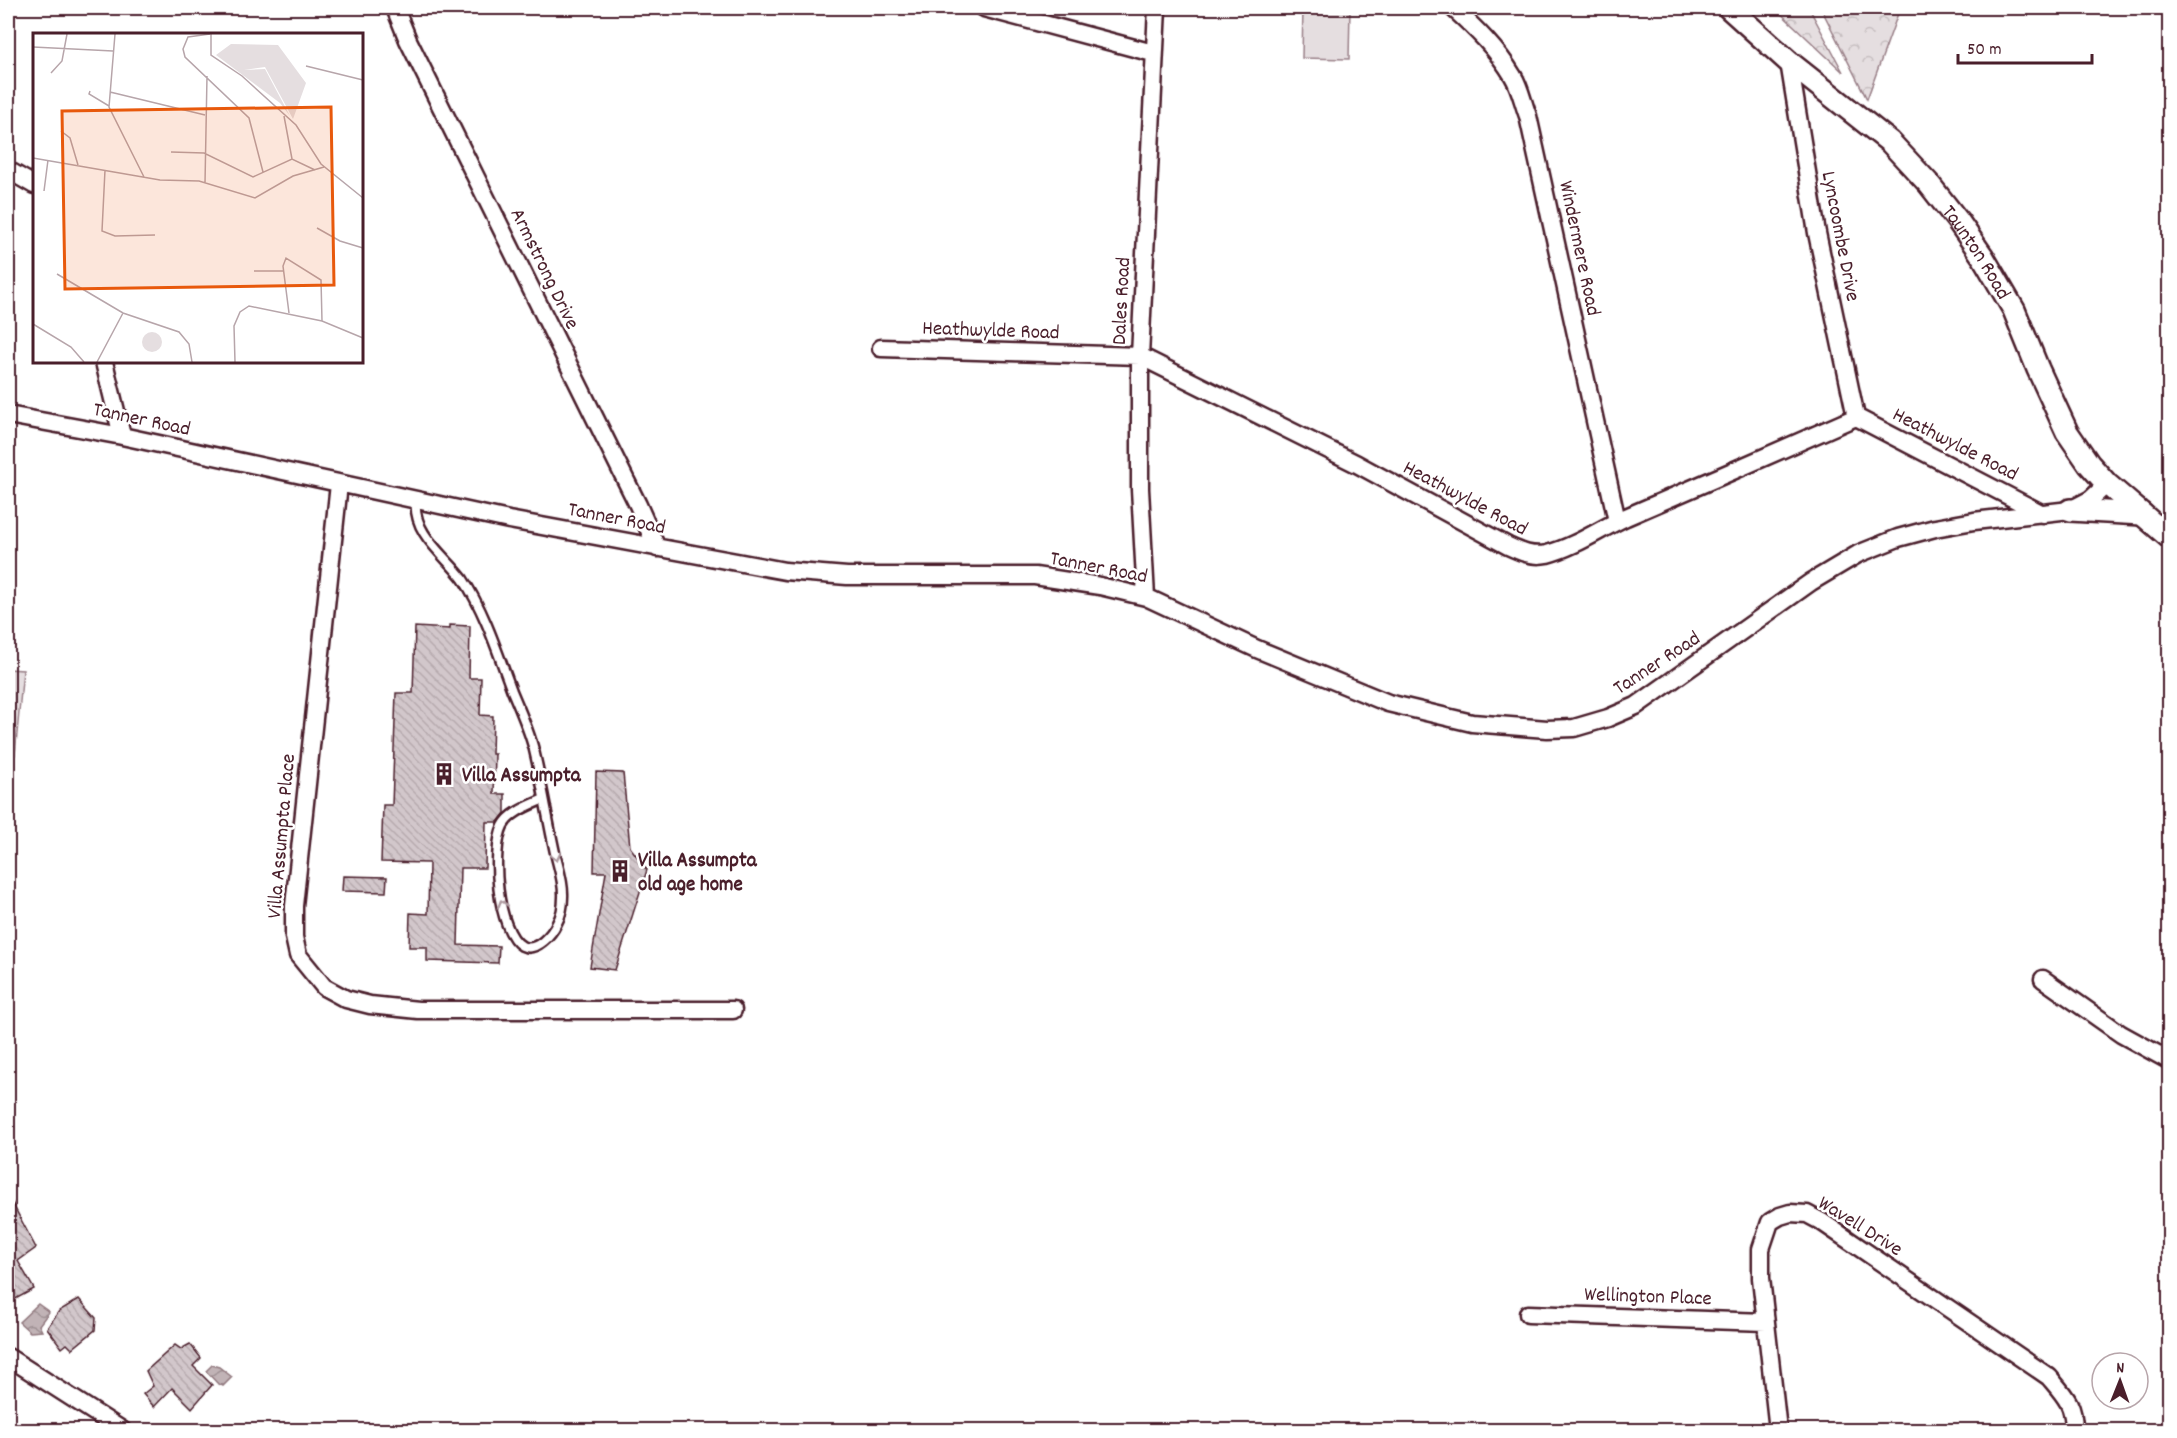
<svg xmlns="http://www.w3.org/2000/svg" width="2177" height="1438" font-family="Dekko,sans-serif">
  <defs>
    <pattern id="forest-crowns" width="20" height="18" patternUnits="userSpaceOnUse" patternTransform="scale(1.5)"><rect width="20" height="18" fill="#e5dee0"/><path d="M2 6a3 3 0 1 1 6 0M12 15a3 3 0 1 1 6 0" fill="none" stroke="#c6bec0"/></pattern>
    <pattern id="water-waves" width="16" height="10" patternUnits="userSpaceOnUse" patternTransform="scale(1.5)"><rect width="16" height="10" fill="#c1b3b6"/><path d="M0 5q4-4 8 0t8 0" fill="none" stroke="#9f9194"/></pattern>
    <pattern id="building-back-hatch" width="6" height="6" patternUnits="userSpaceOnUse" patternTransform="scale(1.5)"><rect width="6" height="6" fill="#d2c7cb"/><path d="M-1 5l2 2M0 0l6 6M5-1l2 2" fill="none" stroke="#b6aaae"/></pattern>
  </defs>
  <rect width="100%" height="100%" fill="#fff"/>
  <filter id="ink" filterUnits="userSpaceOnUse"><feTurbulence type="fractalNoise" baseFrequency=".0167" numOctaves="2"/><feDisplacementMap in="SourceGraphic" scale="12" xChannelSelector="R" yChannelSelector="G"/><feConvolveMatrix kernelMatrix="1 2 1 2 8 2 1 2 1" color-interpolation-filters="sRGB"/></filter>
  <g filter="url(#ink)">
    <path fill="url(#forest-crowns)" stroke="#987e86" stroke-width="1.5" d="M1775,8H1809L1843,72Z
      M1821,8H1900L1867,99Z"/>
    <path fill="#e5dee0" stroke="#987e86" stroke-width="1.5" d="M1303,8H1350L1349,59L1302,58Z
      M8,669L23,670L15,755L8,754Z"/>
    <path fill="url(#water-waves)" stroke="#91787e" stroke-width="1.5" d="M38,1304L49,1312L39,1325L42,1331L30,1332L19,1322Z
      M212,1365L219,1367L232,1377L223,1386L217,1383L206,1371Z"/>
    <path fill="url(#building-back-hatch)" stroke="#4a1f2b" stroke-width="1.5" d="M450,625L470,626L469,678H481L480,715L493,716L492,754H495L494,794H505V813L498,822H486L485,868H460L458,945L499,946L498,963L427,961V947H409L410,913L428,914L429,863L381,862L383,805H392L396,693H413L415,627L450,629Z
      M596,772L623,773L630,847L647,870L615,970L590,967L606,872H594Z
      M343,876L387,877L386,892L342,891Z
      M8,1195L36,1248L18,1261L34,1289L8,1303Z
      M79,1299L96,1318L95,1330L72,1349L67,1344L62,1348L47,1328L59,1311Z
      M190,1344L201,1358L193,1366L212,1385L192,1408L172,1388L154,1407L143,1394L153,1386L146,1371L175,1345L181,1349Z"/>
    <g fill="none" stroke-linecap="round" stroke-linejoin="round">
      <g stroke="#4a1f2b" stroke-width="13">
        <path id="service" d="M416,500C412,534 445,555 463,579C485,612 498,654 512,691C520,710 529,730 534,750C542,783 547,816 554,848C557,864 564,881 563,897C563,905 561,916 557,923C552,934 536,953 522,946C497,932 491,850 503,826C510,812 531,805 544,799"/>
      </g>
      <g stroke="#4a1f2b" stroke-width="21">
        <path id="minor" d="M395,8L408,40L638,505L657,548
          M984,8L1153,53
          M1453,8C1475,28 1497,49 1513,76C1520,87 1523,103 1528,116L1617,521
          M1789,62L1817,233L1856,417
          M8,170L34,185
          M881,348L1140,356L1357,464L1508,546C1521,552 1532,557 1547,554C1575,547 1600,529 1626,517C1703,484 1779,451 1856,417L2043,514
          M104,362L122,436
          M8,415L122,436L509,520L785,571L847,576H1035L1100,586L1146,597L1257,649L1388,703L1472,723L1547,729L1574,728L1608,718L1636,706L1811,582L1858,554L1898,538L1935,528L1974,521L2070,510L2091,499L2107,484
          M339,484L294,906V937L298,955L324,987L346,999L370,1005L418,1010H733
          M1146,597L1140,489V356L1157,8
          M2043,979L2121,1034L2170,1061
          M1528,1314L1766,1322
          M8,1357L122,1430
          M1778,1430L1761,1278V1249L1770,1222L1780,1216L1790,1213L1807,1214L1822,1222L2049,1377C2065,1396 2074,1404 2074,1430"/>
      </g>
      <g stroke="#4a1f2b" stroke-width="26">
        <g id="tertiary">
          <path id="s1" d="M1729,8L1789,62L1890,142L1929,184L1958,221L1983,257L2014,310L2038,369L2067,432L2089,464L2107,484L2170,538"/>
          <path d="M2070,510L2142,514"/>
        </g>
      </g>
      <use href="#service" stroke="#fff" stroke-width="8"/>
      <use href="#minor" stroke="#fff" stroke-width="16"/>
      <use href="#tertiary" stroke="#fff" stroke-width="21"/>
    </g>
    <defs><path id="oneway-chevron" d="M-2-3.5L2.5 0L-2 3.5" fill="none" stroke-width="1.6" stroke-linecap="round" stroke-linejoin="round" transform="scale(1.5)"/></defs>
    <g stroke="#ae9aa0">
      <use href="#oneway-chevron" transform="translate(556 857) rotate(77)"/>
      <use href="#oneway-chevron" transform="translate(502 904) rotate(-106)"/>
    </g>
  </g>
  <defs>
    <g id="building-bare" transform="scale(1.8)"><path d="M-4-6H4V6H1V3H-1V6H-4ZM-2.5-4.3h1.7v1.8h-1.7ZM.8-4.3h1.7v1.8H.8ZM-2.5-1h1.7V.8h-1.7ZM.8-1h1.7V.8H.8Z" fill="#4a1f2b" stroke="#fff" stroke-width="2.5" paint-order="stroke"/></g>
  </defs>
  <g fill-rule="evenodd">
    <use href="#building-bare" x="444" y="774"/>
    <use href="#building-bare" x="620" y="871"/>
  </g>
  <g text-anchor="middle" stroke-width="5" stroke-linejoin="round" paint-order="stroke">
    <g font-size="21" fill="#4a1f2b" stroke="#fff">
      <text transform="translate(1842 236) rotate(79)" y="7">Lyncoombe Drive</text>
      <text transform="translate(1581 248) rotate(78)" y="7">Windermere Road</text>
      <text dy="7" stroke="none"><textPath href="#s1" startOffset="350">Taunton Road</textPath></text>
      <text transform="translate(546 268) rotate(64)" y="7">Armstrong Drive</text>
      <text transform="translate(1120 301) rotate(-87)" y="7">Dales Road</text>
      <text transform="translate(991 329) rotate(2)" y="7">Heathwylde Road</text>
      <text transform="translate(142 418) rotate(12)" y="7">Tanner Road</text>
      <text transform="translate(1956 443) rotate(27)" y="7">Heathwylde Road</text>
      <text transform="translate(1466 497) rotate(28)" y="7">Heathwylde Road</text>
      <text transform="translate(617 517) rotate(11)" y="7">Tanner Road</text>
      <text transform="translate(1099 566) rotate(11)" y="7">Tanner Road</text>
      <text transform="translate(1656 662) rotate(-33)" y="7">Tanner Road</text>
      <text transform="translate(280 836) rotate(-85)" y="7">Villa Assumpta Place</text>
      <text transform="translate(1861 1225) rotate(32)" y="7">Wavell Drive</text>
      <text transform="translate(1648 1295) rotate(2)" y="7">Wellington Place</text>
    </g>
    <g font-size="21" font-weight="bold" fill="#4a1f2b" stroke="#fff" text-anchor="start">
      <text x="462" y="781">Villa Assumpta</text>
      <text x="638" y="866">Villa Assumpta<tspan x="638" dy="24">old age home</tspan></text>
    </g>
  </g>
  <g transform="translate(33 33)">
    <rect width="330" height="330" fill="#fff"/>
    <path d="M198,11L245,12L273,50L260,86L232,34L211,37L232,36L257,83L247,70L183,22Z" fill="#e5dee0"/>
    <path d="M109 309a10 10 0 1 1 20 0a10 10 0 1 1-20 0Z" fill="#e5dee0"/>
    <path fill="none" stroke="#b7a5aa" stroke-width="1.5" d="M82,1L76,74L111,144M177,1L155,4L150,16L152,24L216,85L230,139M178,1V22L209,43L263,92L288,131L330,165M0,14L80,18M273,33L330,47M18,40L29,28L34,1M57,58L56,61L76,73M77,59L172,82M251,83L259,126M28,98L37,105L45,132M138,119L171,120L220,144L259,126L282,137M0,125L127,147L166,148L222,165L260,143L291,134M72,137L69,198L82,203L122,202M172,150L174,43M11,158L15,127M284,195L307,208L330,215M221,238H250M24,241L90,280L146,299L156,311L159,329M256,280L250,233L253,225L288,247L289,288M0,291L38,314L51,329M64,329L90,280M202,329L201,293L207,279L216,273L289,288L330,305"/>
    <path fill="#e8590c" fill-opacity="0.15" stroke="#e8590c" stroke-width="3" d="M298,74L301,252L32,256L29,78Z"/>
    <rect width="330" height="330" fill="none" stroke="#4a1f2b" stroke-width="3"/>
  </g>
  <rect width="2177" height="1438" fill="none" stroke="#fff" stroke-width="30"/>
  <rect x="15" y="15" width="2147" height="1408" fill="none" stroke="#4a1f2b" stroke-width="2" filter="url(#ink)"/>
  <g transform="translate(2120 1381) rotate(1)"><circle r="28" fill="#ffffff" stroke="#b7a5aa" stroke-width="1.5"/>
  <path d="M0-4.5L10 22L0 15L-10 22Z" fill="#4a1f2b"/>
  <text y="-9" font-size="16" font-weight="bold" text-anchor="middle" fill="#4a1f2b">N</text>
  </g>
  <path d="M1958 54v9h134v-9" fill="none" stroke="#4a1f2b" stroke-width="3"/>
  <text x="1967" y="54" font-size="18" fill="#4a1f2b" stroke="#ffffff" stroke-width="4.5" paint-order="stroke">50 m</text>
</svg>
